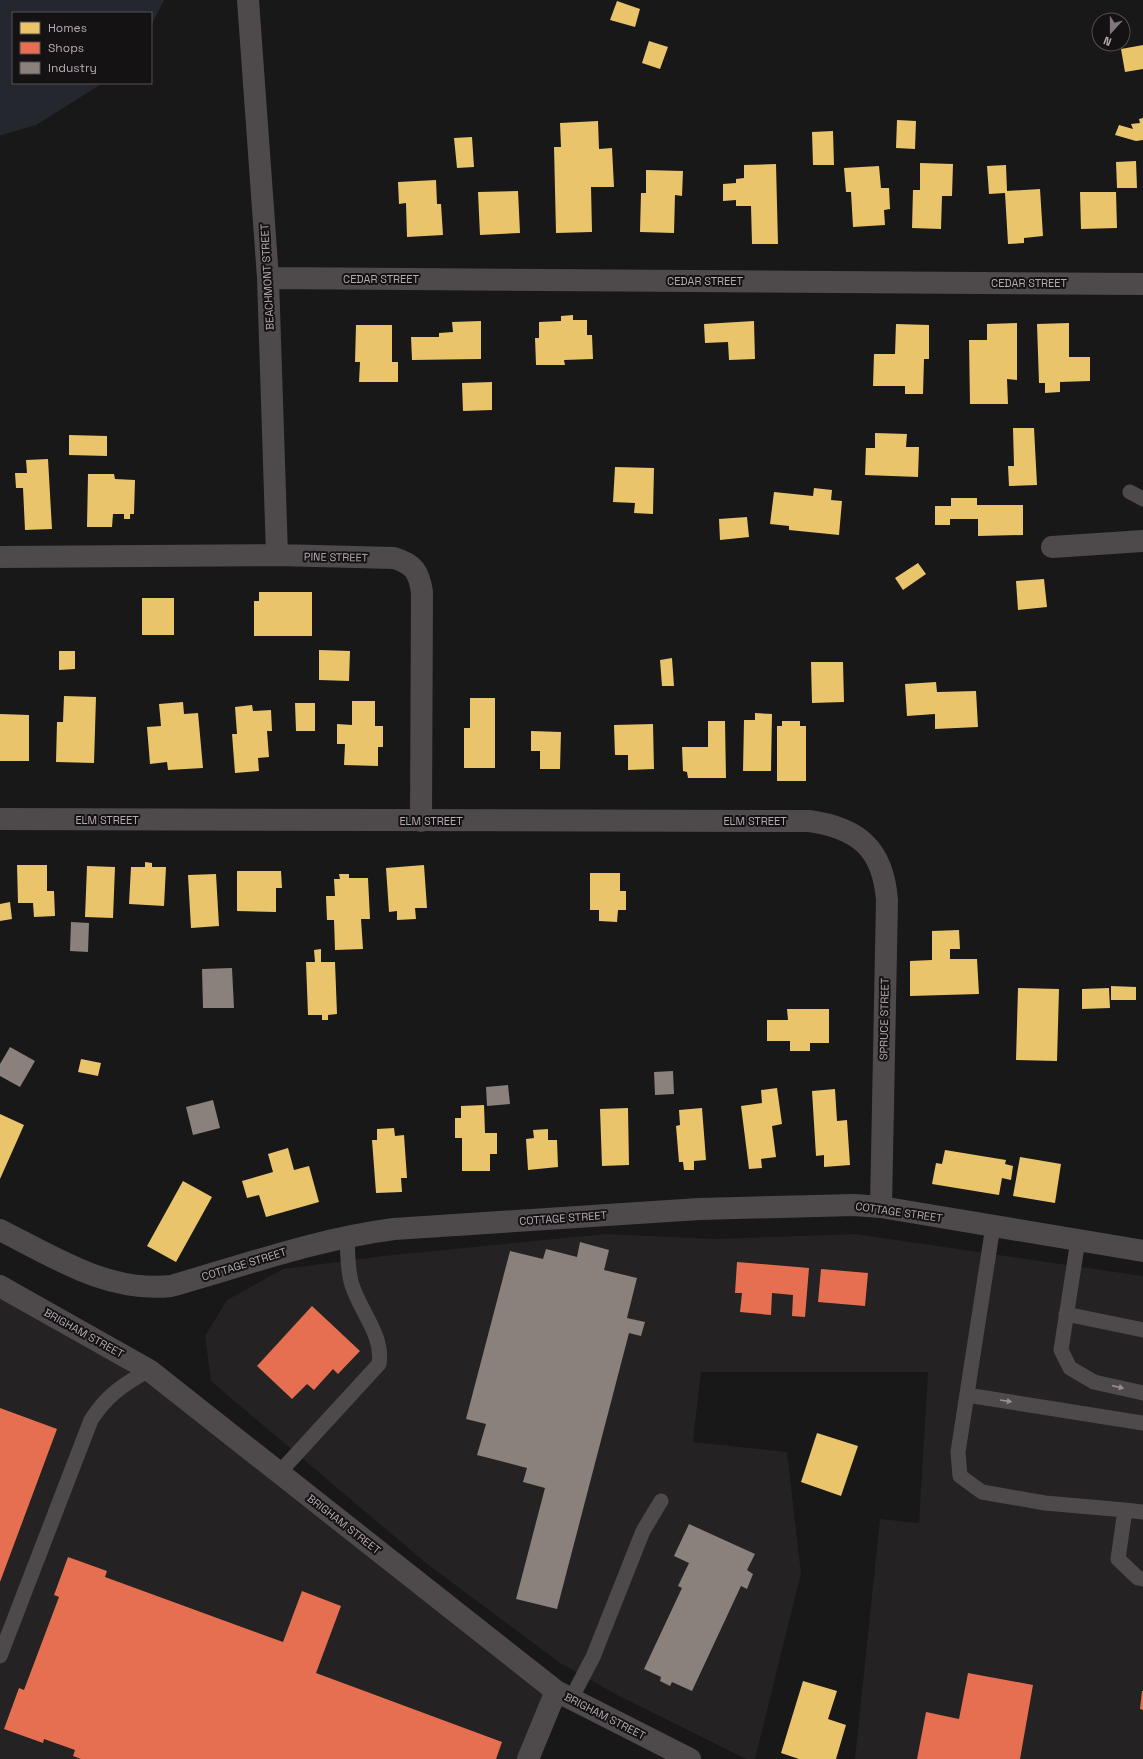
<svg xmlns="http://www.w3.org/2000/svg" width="1143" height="1759" font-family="'Space Grotesk',sans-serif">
  <rect width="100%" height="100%" fill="#181818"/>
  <path fill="#242222" d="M605,1234L715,1239L855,1234L1143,1276V1759H855L880,1519L919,1523L928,1372H701L693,1442L787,1452L801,1573L755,1759H746L619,1696L560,1663L427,1564L211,1381L205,1336L227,1300L283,1269L383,1256Z
    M0,1286L149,1370L556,1691L529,1759H0Z"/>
  <path fill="#25272e" d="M0,0H164L151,26V13H13V83H103L36,125L2,135H0Z"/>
  <path fill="#e9c46a" d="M617,1L640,9L635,27L610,20Z
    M649,41L668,47L660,69L642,63Z
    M1143,45V69L1125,72L1121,49Z
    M1143,118V140L1136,141L1115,135L1119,125L1133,129L1131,124L1140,123L1139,119Z
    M897,120L916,121L915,149L896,148Z
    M598,121L599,149L612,148L614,187H591L592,232L556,233L554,147H561L560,123Z
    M833,131L834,165H813L812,132Z
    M472,137L474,167L457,168L454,138Z
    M1136,161L1137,188H1117L1116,162Z
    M920,163L953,164L952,196H942L941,229L912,228L913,190H920Z
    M776,164L778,244H752L751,206H736V200L723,201V184L736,183V179L744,178V165Z
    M1006,165L1007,191L1040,189L1043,236L1024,238V243L1008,244L1005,193L989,194L987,166Z
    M879,166L881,188H889L890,209L884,210L885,225L853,227L851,192H846L844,168Z
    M646,170L683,171L682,196L675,195L674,233L640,232L641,193H646Z
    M436,180L437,204H441L443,235L407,237L406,203L399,204L398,182Z
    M518,191L520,233L480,235L478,192Z
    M1080,192H1116L1117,228L1081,229Z
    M573,315V320H587V335H592L593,359L564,360L565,365H536L535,338H539V322L561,321V316Z
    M481,321V359L412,360L411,337H439V333L453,332L452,322Z
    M754,321L755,359L729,360L728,342L705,343L704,324Z
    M1017,323V380L1007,379L1008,404H970L969,340H987V324Z
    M1069,323V357H1090V381L1060,382V392L1045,393V383H1039L1037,324Z
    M896,324L929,325V359H924L923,394H905V386H873L874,354H895Z
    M356,325H392V362H398V382H359L360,362H355Z
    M492,382V410L463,411L462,383Z
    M1013,428H1034L1037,485L1009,486L1008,466H1014Z
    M875,433L907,434L906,447H919L918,477L865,475L866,448H875Z
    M69,435L107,436V456L69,455Z
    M48,459L52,529L25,530L23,488H16L15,473H27L26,460Z
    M615,467L654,468L653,514L634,513L635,503L613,502Z
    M88,474H114L115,479L135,480L134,514H130V519H124V514H113L112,527H87Z
    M814,488L832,490L831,500L842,501L839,535L789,530V526L770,524L774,492L813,496Z
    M951,498H977V505H1023V535L978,536V519H950V525H935V506H951Z
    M747,517L749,537L720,540L719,519Z
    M918,563L926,574L903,590L895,578Z
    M1044,579L1047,607L1018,610L1016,581Z
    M259,592H312V636H254V601H259Z
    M142,598H174V635H142Z
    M319,650L350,651L349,681L319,680Z
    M59,651H75V669L59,670Z
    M672,658L674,686H662L660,660Z
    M811,662H843L844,702L812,703Z
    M936,682L937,692L976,691L978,727L935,729V714L907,716L905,684Z
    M64,696L96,697L94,763L56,762L57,722H63Z
    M470,698H495V768H464V728H470Z
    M352,701H375V726H383V747H378V766L344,765L345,744H337V724L352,725Z
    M183,702L184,714L198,713L203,768L168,770L167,762L150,764L147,727L161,726L159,704Z
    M295,703H315V731H296Z
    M252,705L253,711L271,710L272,731H267L269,757L258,758L259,771L235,773L232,734H237L235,707Z
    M755,713L772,714L771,771H743L744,720H755Z
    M0,714L29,715V761H0Z
    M708,721H725L726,778H688L687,772L683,771L682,747H708Z
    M782,721H800V726H806V781H777V726H782Z
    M653,724L654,769L628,770V755H615L614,725Z
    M531,731L561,732L560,769H540V751H531Z
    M145,862L152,863V867H166L164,906L129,904L131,867H145Z
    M17,865H47V891H54L55,916L34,917L33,903H18Z
    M424,865L427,908H415L416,919L397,920V911L389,912L386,868Z
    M87,866L115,867L113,918L85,917Z
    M237,871H281L282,888H276V912L237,911Z
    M590,873H620V891H626V910H618L617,922L599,921V910H590Z
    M216,874L219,926L191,928L188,875Z
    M339,874H349V878H368L370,919H361L363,949L335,950L334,920H327L326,896H335L334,879H340Z
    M10,902L12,919L0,921V904Z
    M959,930L960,949H950V959H977L979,994L910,996V961L932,960V931Z
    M321,949V962H335L337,1014L328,1015V1020H322V1015H308L306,962H315L314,950Z
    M1111,986L1136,987V1000H1111Z
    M1018,988L1059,989L1057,1061L1016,1060Z
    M1109,988L1110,1008L1082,1009V989Z
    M787,1009H829V1043H810V1051H790V1041H767V1020H788Z
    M81,1059L101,1063L98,1076L78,1072Z
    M777,1088L782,1124L772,1126L776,1157L761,1159L762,1168L749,1169L741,1106L762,1103L761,1090Z
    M835,1089L837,1121L847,1120L850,1165L824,1167V1155L816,1156L812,1091Z
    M484,1105L485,1133H497V1154H490V1171H462V1138H455V1118H461V1106Z
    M628,1108L629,1165L602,1166L600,1109Z
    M702,1108L706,1160L694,1161V1170H684L683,1162H679L676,1126L680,1125L679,1110Z
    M0,1114L24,1125L0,1179Z
    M394,1128L395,1136L404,1135L407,1178H401L402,1192L376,1193L372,1140H377V1129Z
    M548,1129V1140H557L558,1167L528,1170L526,1139L534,1138L533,1130Z
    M288,1148L294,1170L309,1166L319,1202L266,1217L259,1195L247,1198L242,1181L273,1172L268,1154Z
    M945,1150L1006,1160L1005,1164L1013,1166L1011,1180L1002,1178L999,1195L932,1184L936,1163L942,1164Z
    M1020,1157L1061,1164L1055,1203L1013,1196Z
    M183,1181L212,1197L176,1262L147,1246Z
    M817,1433L858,1446L841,1496L801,1482Z
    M803,1681L837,1691L828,1719L846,1725L836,1759H799L781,1753Z"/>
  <path fill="#e76f51" d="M737,1262L809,1268L805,1317L792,1316L793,1295L772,1293L771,1315L740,1312L742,1293H735Z
    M821,1269L868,1273L865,1306L818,1302Z
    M312,1306L360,1351L338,1374L333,1369L314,1390L307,1384L292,1399L257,1366Z
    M0,1408L57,1429L0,1582Z
    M68,1557L107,1571L105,1577L283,1642L302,1591L341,1606L316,1673L502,1742L496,1759H81L73,1756L75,1750L44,1739L43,1743L4,1729L19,1688L24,1690L59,1597L54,1595Z
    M968,1673L1033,1685L1020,1759H917L926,1712L959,1719Z
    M1142,1691H1143V1710L1140,1709Z"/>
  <path fill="#8a817c" d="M71,922L89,923L88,952L70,951Z
    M232,968L234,1008H203L202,969Z
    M10,1047L35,1061L20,1087L0,1076V1064Z
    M673,1071L674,1094L655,1095L654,1072Z
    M508,1085L510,1104L487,1106L486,1087Z
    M213,1100L220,1128L193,1135L186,1107Z
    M580,1242L609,1250L604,1270L637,1278L627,1318L645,1322L641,1336L629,1333L557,1609L516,1599L545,1488L523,1482L527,1468L477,1455L486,1424L466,1419L510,1251L543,1259L546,1249L577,1257Z
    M689,1524L755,1554L747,1570L753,1574L747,1589L741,1586L692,1691L672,1682L670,1686L660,1681L661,1677L644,1669L682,1588L678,1586L689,1563L674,1556Z"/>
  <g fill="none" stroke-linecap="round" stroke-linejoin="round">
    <path stroke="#4e4a4c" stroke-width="15" d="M1130,492L1143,499
      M993,1226L958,1452L960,1476L982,1492L1045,1503L1125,1510L1118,1559L1138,1578L1143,1579
      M1078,1240L1061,1350L1070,1368L1094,1382L1143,1393
      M1066,1314L1143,1330
      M967,1395L1143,1423
      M279,1473L379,1364C384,1336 360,1311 352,1285C347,1270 348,1251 347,1236
      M1125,1510L1143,1512
      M0,1656L91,1420C107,1395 124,1384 149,1370
      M571,1699L593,1657L643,1531L661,1501"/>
    <path stroke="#4e4a4c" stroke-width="22" d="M248,0L268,278L277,555
      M268,278L1143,284
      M1052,547L1143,541
      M0,557L277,555L394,558C414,564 419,572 422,592L421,821
      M0,819L809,821C859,828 883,849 887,900L881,1207
      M0,1230C54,1257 108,1293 171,1286C245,1265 317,1239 394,1229L699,1209L854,1205L881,1207L1143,1251
      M0,1286L149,1370L556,1691L690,1759
      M528,1759L556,1691"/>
  </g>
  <defs><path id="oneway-solid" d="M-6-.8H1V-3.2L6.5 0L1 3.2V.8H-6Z"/></defs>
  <g fill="#998c94">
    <use href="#oneway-solid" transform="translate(1118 1387) rotate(13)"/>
    <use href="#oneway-solid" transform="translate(1006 1401) rotate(9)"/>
  </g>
  <g text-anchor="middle" stroke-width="4" stroke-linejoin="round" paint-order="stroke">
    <g font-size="11" fill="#b9a9b3" stroke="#141213">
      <text transform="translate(267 277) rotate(-93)" y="4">BEACHMONT STREET</text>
      <text x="381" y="283">CEDAR STREET</text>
      <text x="705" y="285">CEDAR STREET</text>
      <text x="1029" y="287">CEDAR STREET</text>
      <text transform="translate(336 557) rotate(1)" y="4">PINE STREET</text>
      <text x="107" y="824">ELM STREET</text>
      <text x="431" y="825">ELM STREET</text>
      <text x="755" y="825">ELM STREET</text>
      <text transform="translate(884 1019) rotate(-89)" y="4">SPRUCE STREET</text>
      <text transform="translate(899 1212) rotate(8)" y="4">COTTAGE STREET</text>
      <text transform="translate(563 1218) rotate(-4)" y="4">COTTAGE STREET</text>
      <text transform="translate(244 1264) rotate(-17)" y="4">COTTAGE STREET</text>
      <text transform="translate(84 1333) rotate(29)" y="4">BRIGHAM STREET</text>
      <text transform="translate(344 1524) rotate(38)" y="4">BRIGHAM STREET</text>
      <text transform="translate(605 1716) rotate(27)" y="4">BRIGHAM STREET</text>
    </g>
  </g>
  <rect x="12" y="12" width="140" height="72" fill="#141213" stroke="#564e53"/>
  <rect x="20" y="22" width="20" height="12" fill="#e9c46a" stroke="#564e53"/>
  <text x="48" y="32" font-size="12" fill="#b9a9b3">Homes</text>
  <rect x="20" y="42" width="20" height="12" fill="#e76f51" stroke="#564e53"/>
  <text x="48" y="52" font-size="12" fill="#b9a9b3">Shops</text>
  <rect x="20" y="62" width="20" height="12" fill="#8a817c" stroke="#564e53"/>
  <text x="48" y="72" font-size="12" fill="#b9a9b3">Industry</text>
  <g transform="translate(1111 32) rotate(201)"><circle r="19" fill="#141213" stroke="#564e53"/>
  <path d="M0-3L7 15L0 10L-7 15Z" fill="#81767d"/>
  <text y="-6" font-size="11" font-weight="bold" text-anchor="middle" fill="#b9a9b3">N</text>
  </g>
</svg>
